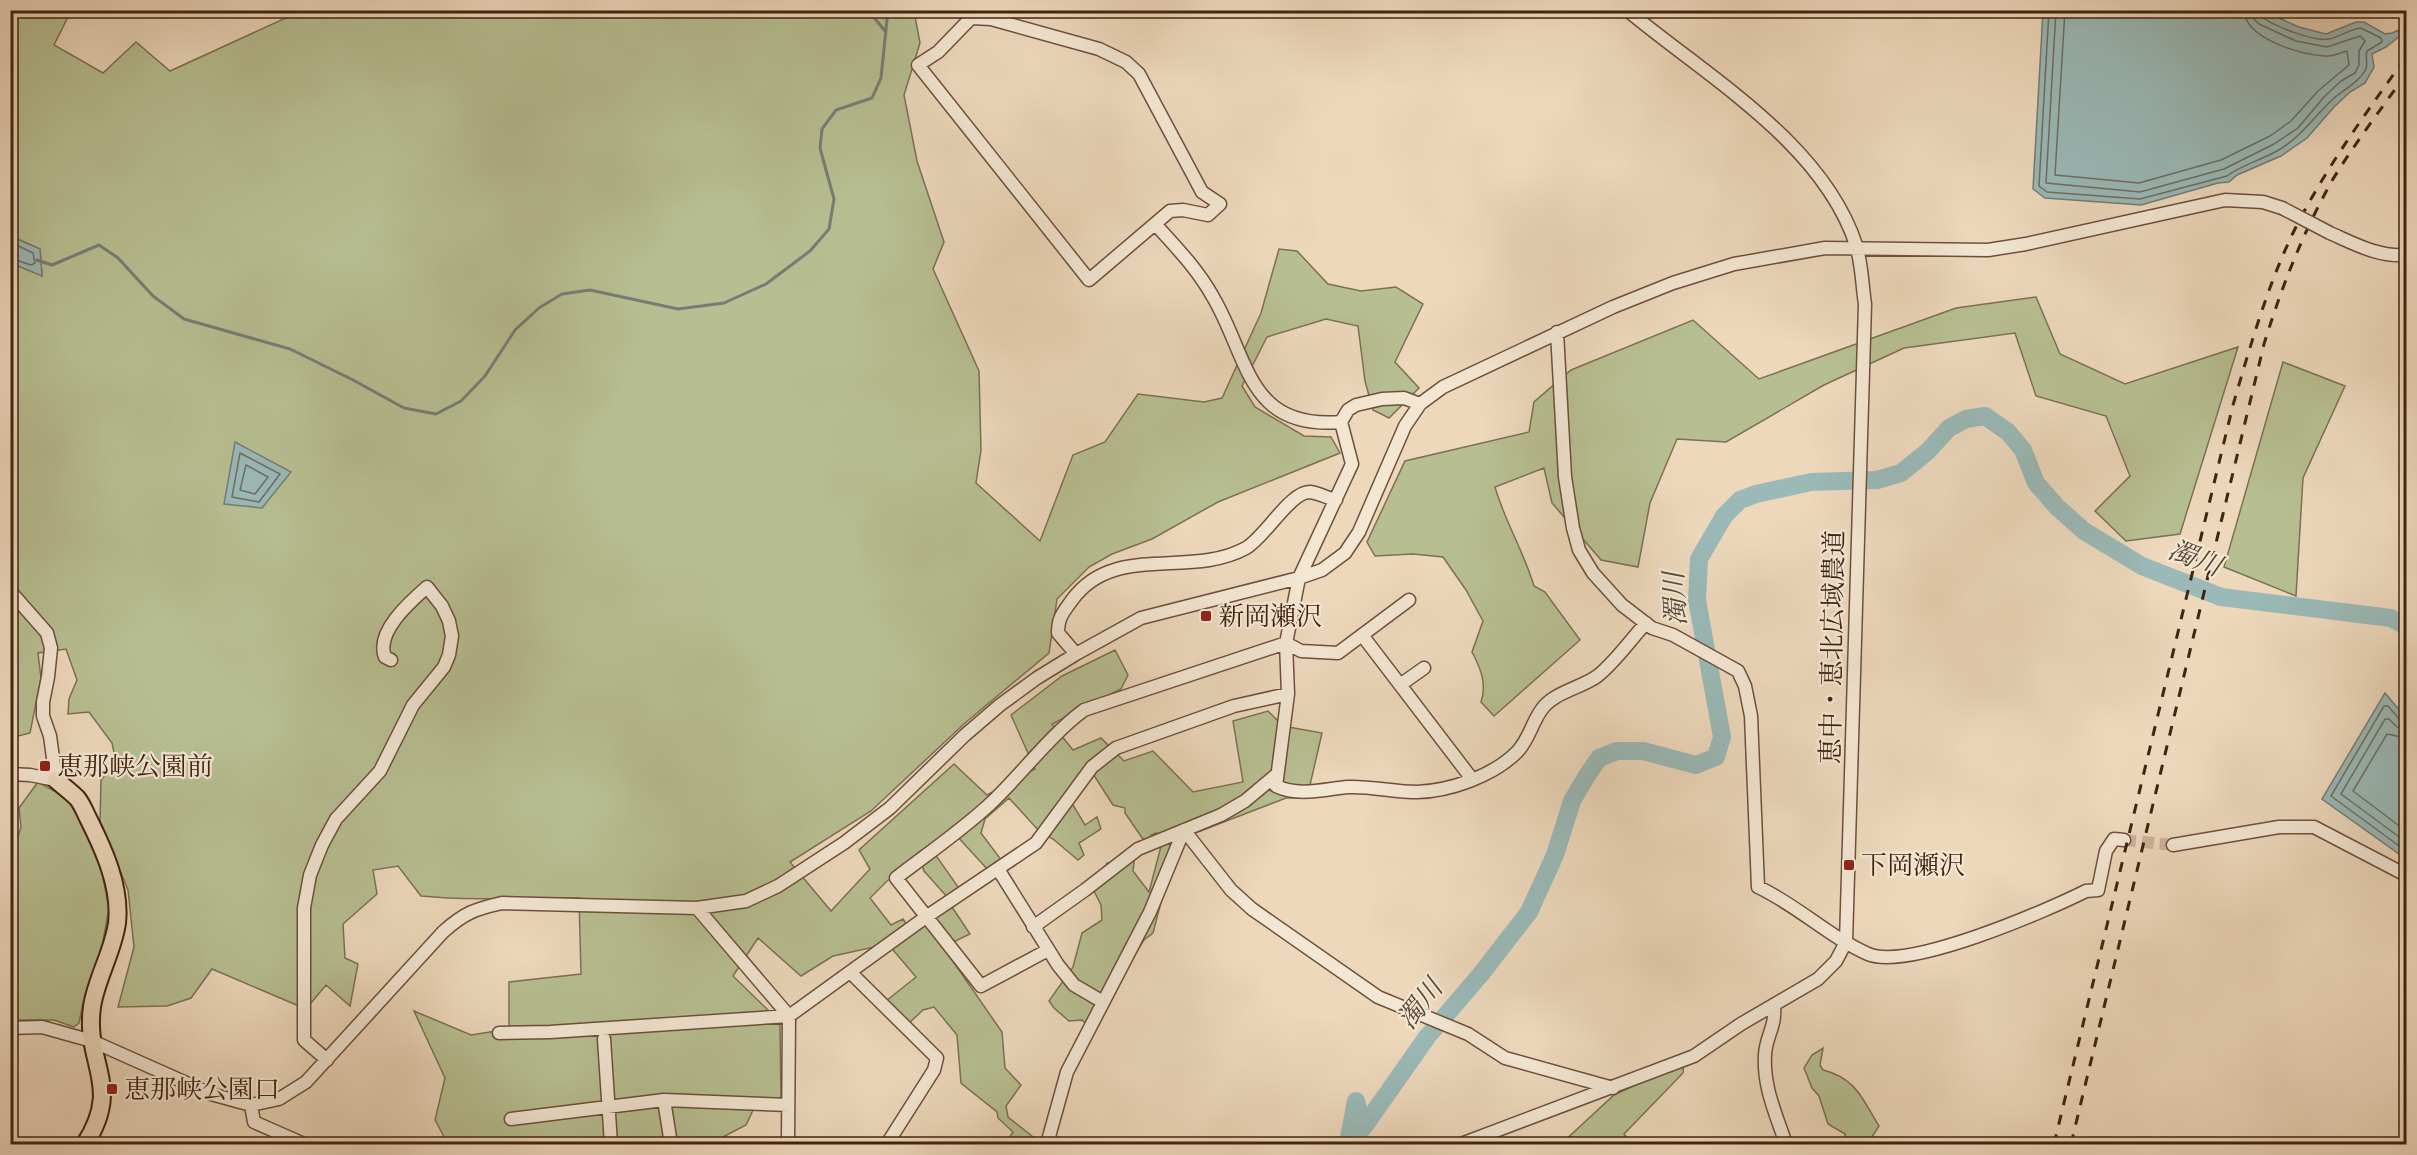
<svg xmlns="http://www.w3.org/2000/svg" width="2417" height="1155" font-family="'Sorts Mill Goudy','Noto Serif JP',serif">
  <rect width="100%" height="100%" fill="#edd8bc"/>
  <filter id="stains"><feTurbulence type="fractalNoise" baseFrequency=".00333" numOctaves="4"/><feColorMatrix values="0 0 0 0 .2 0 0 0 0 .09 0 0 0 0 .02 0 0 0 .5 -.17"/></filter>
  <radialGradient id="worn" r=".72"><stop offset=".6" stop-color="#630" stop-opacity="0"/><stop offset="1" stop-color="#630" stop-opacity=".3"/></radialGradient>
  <path fill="#b7bf92" stroke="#7c7152" stroke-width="1.5" d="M11,11H71L54,45L103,73L136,42L170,71L301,11H914L920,43L904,95L917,161L944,242L933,269L979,371L981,450L976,483L1040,541L1073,455L1105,442L1138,394L1204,402L1222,398L1261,313L1279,249L1297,251L1328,284L1361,291L1396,287L1423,304L1395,362L1419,388L1389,418L1373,410L1365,381L1358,326L1326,319L1267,337L1242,386L1255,407L1304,436L1331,437L1340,453L1218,502L1152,539L1112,554L1089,567L1057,599L1049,653L965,723L871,811L790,862L831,911L870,869L859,850L954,764L987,795L1035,769L1011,715L1062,676L1115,650L1128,675L1121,689L1052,724L1073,750L1101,738L1124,761L1153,751L1193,792L1243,782L1233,721L1268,711L1283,726L1322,733L1307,798H1286L1177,840L1153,933L1144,940L1129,963L1104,988L1102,1014L1092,1030L1082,1020L1069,1021L1054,1008L1049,1001L1073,967L1082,933L1102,920L1101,905L1094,891L1107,863H1125L1135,854L1133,871L1149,892L1164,835L1156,833L1151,835L1148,843L1145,842L1125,813V808L1113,805L1088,766L1067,795L1085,825L1097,817L1101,829L1079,843L1084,855L1078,860L1053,839L1039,831L1009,798L985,819L981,833L1002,861L989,871L956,835L934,853L961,891L949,899L924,871L920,858L887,881L870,898L891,925L903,919L908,927L923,924L952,907L970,934L943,947L1002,1032L1005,1068L1021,1085L1006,1106L1008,1117L1042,1144H1005L1013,1132L998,1118L997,1112L961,1083L957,1035L934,1007L923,1010L908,1024L886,1001L916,977L888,944L833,956L801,976L758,938L733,976L773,1015L780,1026L781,1098L755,1106L746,1125L721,1138V1144H704L702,1141L691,1144H448L435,1120L445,1078L414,1011L471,1035L509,1029V982L581,974L579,898C526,898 474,901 421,896L398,866L373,870L377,894L343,924L345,958L358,964L350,1006L326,985L306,1009L212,969L191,998L167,1006L118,1007L134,947L128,890L100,822L101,780L116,762L112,743L89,712L68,714L69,699L77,680L66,649L38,653L41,678L30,733L11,738V263L42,275L40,249L11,236Z
    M2036,297L2060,354L2125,384L2238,347L2180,534L2126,541L2095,511L2130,476L2106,416L2036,396L2015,333L1904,348L1824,385L1726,442L1677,439L1650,503L1638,567L1601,560L1552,503L1544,468L1495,487C1505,522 1524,552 1534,586L1545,592L1580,640L1494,716L1481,702C1487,684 1481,669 1472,652L1483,621L1466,590L1443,557L1413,554L1375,556L1367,542L1405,461L1529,432L1534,402L1571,370L1693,320L1759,379L1956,308Z
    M2283,362L2345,386L2303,478L2296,596L2224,567Z
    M38,782L69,799L100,863L109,908L102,947L85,994L79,1023L74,1027L54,1020H11V854L14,850L21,827L19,808Z
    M1823,1048L1820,1065L1823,1070C1856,1078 1863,1100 1879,1126L1870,1140L1872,1144H1845V1134L1828,1124L1819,1096L1812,1088L1804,1068L1812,1055Z
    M1684,1062L1683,1073L1624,1134L1633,1144H1561L1614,1095Z"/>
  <path fill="#9ab9b7" stroke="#777d75" stroke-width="1.5" d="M2043,11H2263L2299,27L2326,34L2356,22H2364L2385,34L2392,33L2406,27V31L2386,47L2372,54L2374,67L2365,83L2350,92L2334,107L2307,138L2281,156L2237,175L2229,182L2218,183L2141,205L2045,198L2033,189Z
    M10,236L40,249L42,276L11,263Z
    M235,442L291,472L262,508L224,504Z
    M2385,693L2406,718V859L2322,799Z"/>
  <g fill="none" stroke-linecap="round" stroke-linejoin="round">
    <path stroke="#6e6e64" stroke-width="1.5" d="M2049,10L2039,186L2047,192L2140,199L2227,176C2242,165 2261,160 2277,151C2300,138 2313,118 2332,100C2342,90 2359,83 2366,69C2368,64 2365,58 2367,51L2382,42L2381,38L2361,28C2350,29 2340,37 2329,39C2314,42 2273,26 2261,16L2260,10
      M2056,10L2046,183L2140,192L2224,169L2274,144L2298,128L2324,97L2341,81L2355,73L2359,65V51L2365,41L2360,36L2327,47L2296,41L2259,24L2254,19L2253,10
      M2065,10L2055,175L2139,183L2221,160L2270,136L2291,121L2318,91L2349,65L2347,51C2339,53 2332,57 2324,56C2300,54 2245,39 2244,10
      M10,242L33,253L35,263L31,265L10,258
      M240,453L280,474L259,502L232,497Z
      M246,465L268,477L255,494L240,490Z
      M2406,721L2400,720L2388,706H2384L2331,796L2406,851
      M2406,729L2397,727L2389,719H2385L2341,794L2406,842
      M2406,738L2387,734L2353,791L2406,831"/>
    <path stroke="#777d75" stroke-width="3" d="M868,10L885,31
      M37,260L52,265L99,245L118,258L153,296L184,319L290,349L353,380L404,408L436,414L461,401L485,376L515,330L539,308L562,294L590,290L678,309L724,303L766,284L810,251L829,229L834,199L820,148L822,129L836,110L872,98L881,78L888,10"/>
    <path stroke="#9ab9b7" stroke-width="18" d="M1343,1144L1348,1143L1356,1101L1363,1128L1427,1037L1481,974L1529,912L1555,855L1572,801L1586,777L1599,758L1617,751H1643L1696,765L1716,757L1722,737L1697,600L1699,559L1724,516L1740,500L1756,494L1811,482L1877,480L1901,473L1928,451L1949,428L1966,419L1985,416L2008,432L2023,450L2036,483L2057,507L2084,531L2142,566L2221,597L2391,618L2406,626"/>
    <path stroke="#cbb49a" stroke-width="12" stroke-dasharray="12 6" stroke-linecap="butt" d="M2124,840L2173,845"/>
    <g stroke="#6d503c" stroke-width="15">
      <path id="minor" d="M971,18L991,19L1099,49L1126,62L1139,74L1202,192L1220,204L1208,215L1183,210L1170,211L1089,280L918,65L938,52Z
        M1156,225C1177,248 1198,270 1213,297C1249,358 1247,430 1341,422
        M2330,233C2355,244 2378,257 2406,255
        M1557,332L1565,477L1573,528L1579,550L1593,573L1622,605L1652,628L1673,635L1738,671L1745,686L1751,716L1758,887C1797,905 1829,937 1868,954C1908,971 2046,911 2086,891L2098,890L2106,851L2114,839L2124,840
        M1420,404L1404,398L1382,399L1356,405L1348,410L1341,422L1352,464L1299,578L1286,643L1288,694L1276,786C1299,797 1325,789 1348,787C1371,786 1394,792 1417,792C1450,791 1493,776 1517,752C1529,740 1532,722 1542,709C1553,693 1580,688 1596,677C1612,666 1632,638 1646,623
        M10,591L47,633L51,648L48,677L43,702V716L50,736L56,780L30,775L10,774
        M1362,635L1472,779
        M1076,654L1058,633C1058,617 1063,613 1072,600C1114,542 1190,579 1246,548C1265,537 1291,491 1310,492C1318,493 1328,498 1336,500
        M1400,685L1424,668
        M1184,830L1231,890L1252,909L1378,997L1468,1034L1505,1058L1613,1088
        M2173,845L2279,827H2314L2406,875
        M998,869L1058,965L1074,985L1103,1002
        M697,908L789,1016L788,1140L793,1144
        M1033,927L1085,890L1138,849L1221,815L1245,801L1276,775
        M1048,950L981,986L896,878C927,854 961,831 990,804C1022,774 1049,736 1084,710L1286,643L1301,651L1338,653L1409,600
        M851,973L937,1058L934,1070L887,1144
        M1774,1005C1776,1028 1766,1035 1765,1055C1763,1087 1776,1114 1786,1144
        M10,1028L42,1027L92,1041L211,1094L251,1105L279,1099L306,1082L443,932C464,913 475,909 502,903L697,908L746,901L778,886L844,843L890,808L965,735L1000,705L1037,678L1076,654L1141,618L1299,578L1322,570L1345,553L1359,532L1405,426L1420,404L1443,387L1613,307L1673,283L1734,264L1825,248L1988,250L2026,244L2225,200L2263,202L2282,208
        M499,1033L550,1032L789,1016L926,917L1036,843L1092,767L1116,748L1234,706L1288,694
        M604,1039L611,1144
        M327,1060L304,1040V908L310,875L322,845L336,819L380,771L413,705L444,667L449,655L452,636L449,621L442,606L427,587C411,601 375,632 385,657L391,660
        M664,1100L671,1144
        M251,1105L254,1122L304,1144
        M511,1119L664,1100L788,1105
        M1047,1144L1067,1072L1150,912L1184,830
        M1461,1144L1694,1056L1741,1024L1818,979L1836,961L1846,942L1865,304C1862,285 1862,264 1856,245C1823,143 1706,76 1627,10"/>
    </g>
    <g stroke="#422311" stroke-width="20">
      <path id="major" d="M56,780C63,786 71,792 77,798C82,804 85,812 88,818C104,850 121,887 117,923C113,952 96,979 92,1007C84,1064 123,1085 85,1144"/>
    </g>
    <use href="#minor" stroke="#f3e6d3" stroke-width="12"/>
    <use href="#major" stroke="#edd8bc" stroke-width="16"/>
    <path stroke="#422311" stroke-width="3" stroke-dasharray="10 10" stroke-linecap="butt" d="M2054,1144L2233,405C2250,347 2267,287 2293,233C2324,170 2366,113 2406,57
      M2071,1144L2264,344C2282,286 2303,232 2333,179C2355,143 2382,108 2406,74"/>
    <g stroke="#6d503c" stroke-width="15" stroke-linecap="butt">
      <path id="minor-bridge" d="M2282,208L2330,233"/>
    </g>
    <use href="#minor-bridge" stroke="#f3e6d3" stroke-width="12"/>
  </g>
  <g fill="#8f2418" stroke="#f3e6d3" stroke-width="2">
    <rect x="1200" y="610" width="12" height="12" rx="3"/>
    <rect x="39" y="760" width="12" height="12" rx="3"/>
    <rect x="1843" y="859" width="12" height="12" rx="3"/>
    <rect x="106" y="1083" width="12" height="12" rx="3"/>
  </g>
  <g text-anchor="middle" stroke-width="4.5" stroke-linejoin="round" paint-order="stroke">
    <g font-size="26" fill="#422311" stroke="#f3e6d3" text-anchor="start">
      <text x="1218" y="625">新岡瀬沢</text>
      <text x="57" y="775">恵那峡公園前</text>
      <text x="1861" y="874">下岡瀬沢</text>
      <text x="124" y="1098">恵那峡公園口</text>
    </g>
    <g font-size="26" fill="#422311" stroke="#f3e6d3">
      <text transform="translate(1832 647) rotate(-89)" y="9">恵中・恵北広域農道</text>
    </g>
    <g font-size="27" font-style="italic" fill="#58483a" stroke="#f3e6d3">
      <text transform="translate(2195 558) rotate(21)" y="9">濁川</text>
      <text transform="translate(1675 599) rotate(-93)" y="9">濁川</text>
      <text transform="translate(1420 1004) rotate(-52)" y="9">濁川</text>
    </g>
  </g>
  <rect width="2417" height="1155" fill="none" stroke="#edd8bc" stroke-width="36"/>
  <rect x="12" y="12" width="2393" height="1131" fill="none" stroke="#422311" stroke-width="3"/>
  <rect x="18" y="18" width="2381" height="1119" fill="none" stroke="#422311" stroke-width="1.5"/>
  <rect width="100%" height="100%" filter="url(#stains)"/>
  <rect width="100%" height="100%" fill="url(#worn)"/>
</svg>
